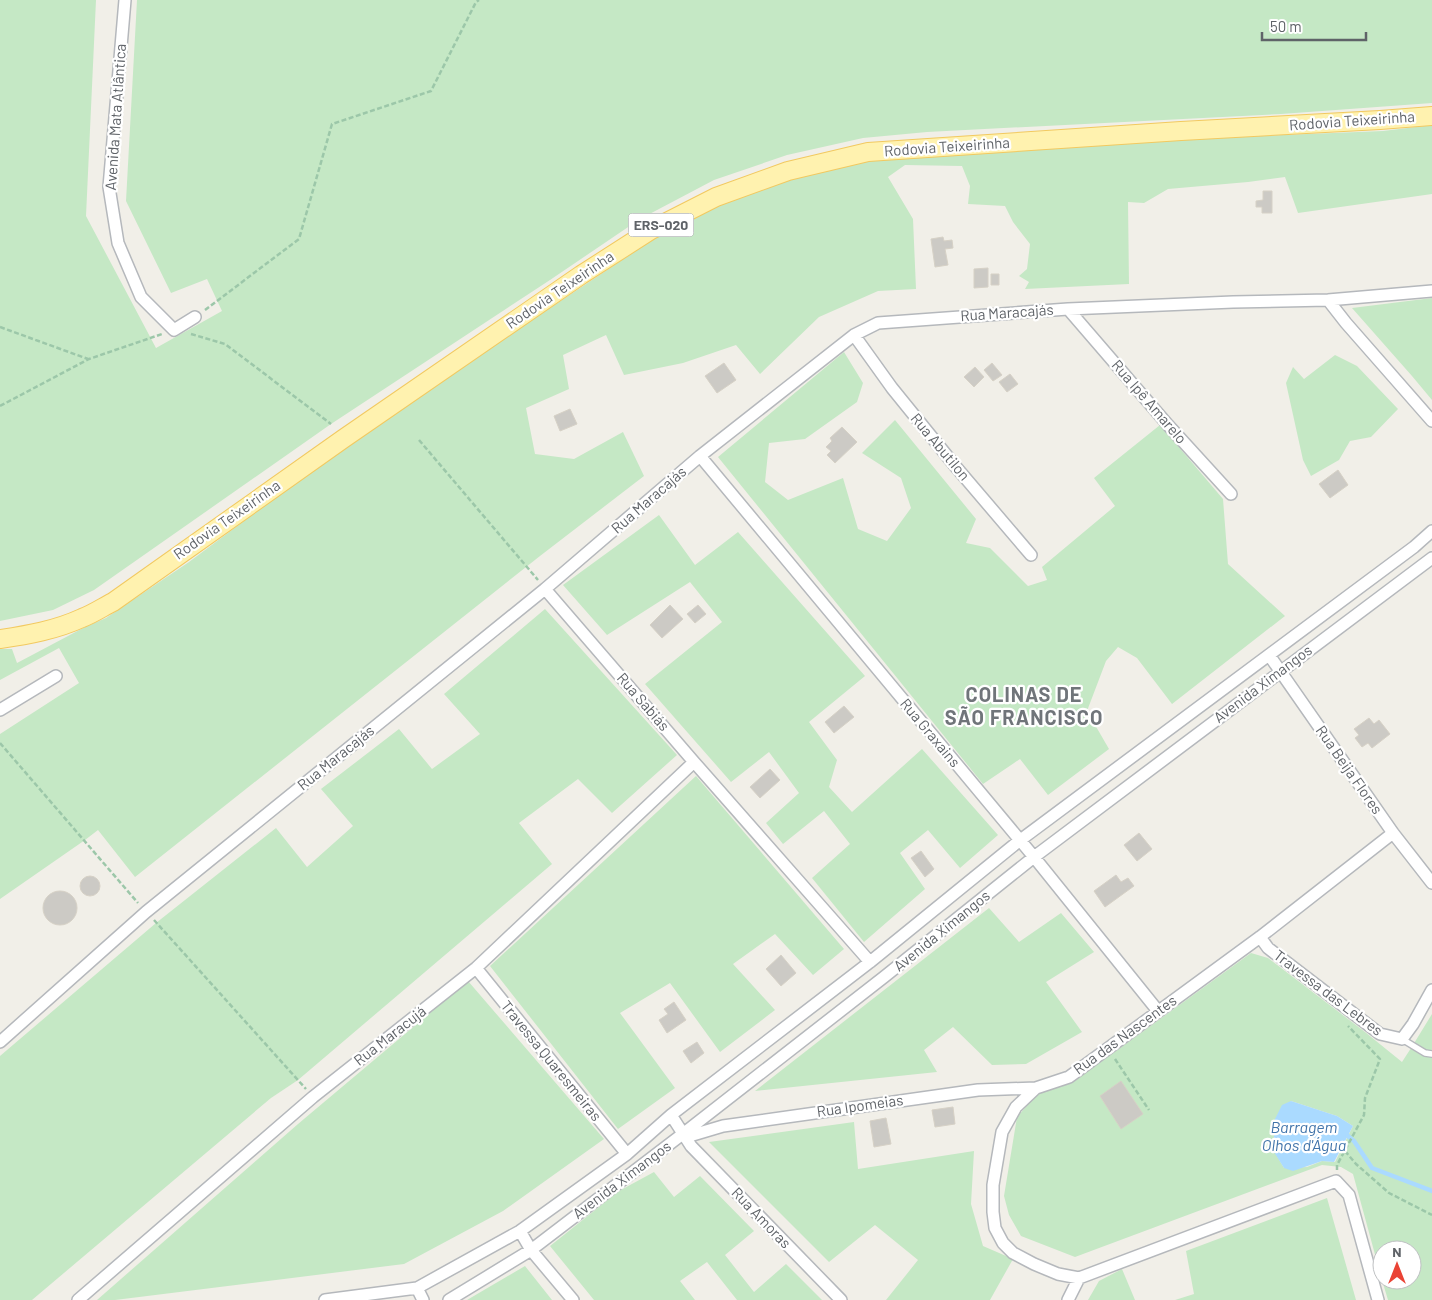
<svg xmlns="http://www.w3.org/2000/svg" width="1432" height="1300" font-family="Barlow,sans-serif">
  <rect width="100%" height="100%" fill="#f1efe8"/>
  <path fill="#c5e8c5" fill-rule="evenodd" d="M0,0H96L86,216L156,348L222,311L207,279L171,293L126,201L137,0H1432V103L1281,114L927,132L863,138L787,155L714,180L640,219L550,280L331,424L94,590L53,610L0,621Z
    M1432,125V194L1298,213L1285,177L1248,182L1168,189L1144,203L1128,202L1129,284L1025,289L1029,282L1019,276L1027,269L1030,244L1013,222L1005,206L968,204L970,186L962,166L905,165L888,177L913,219L916,289L878,291L819,317L760,374L736,345L683,363L624,375L606,335L563,355L569,389L526,408L535,454L574,459L623,432L644,476L540,556L135,877L98,830L85,840L0,899V734L79,683L59,648L0,680V649H12L17,663L85,627L106,618L189,562L346,445L556,304L655,238L724,201L792,178L871,159L1185,139L1383,131Z
    M1432,298V400L1412,376L1352,308Z
    M844,352L863,383L857,402L805,439L769,443L765,482L788,500L843,478L858,529L887,541L911,508L901,478L862,453L895,420L976,519L966,543L990,548L1028,586L1047,580L1042,567L1115,506L1094,478L1160,425L1223,499L1228,564L1285,616L1172,704L1137,658L1118,647L1106,661L1087,711L1109,749L1048,795L1020,759L983,784L718,457Z
    M1335,355L1357,366L1398,409L1371,437L1350,441L1339,460L1311,476L1303,460L1286,383L1293,367L1304,379Z
    M659,515L695,565L738,532L865,676L809,722L837,760L829,787L852,812L922,749L998,835L960,868L928,830L900,853L925,889L864,942L812,878L850,844L824,811L783,844L766,823L799,793L769,752L731,782L645,684L722,622L690,582L607,635L563,585Z
    M545,609L677,755L612,813L578,779L519,823L552,864L298,1080L271,1098L32,1300H0V1056L156,923L276,828L307,867L353,826L321,789L399,729L432,769L480,734L444,694Z
    M696,776L844,949L813,975L775,934L733,964L775,1010L720,1052L670,983L620,1013L675,1088L618,1129L490,966Z
    M989,908L1019,942L1061,913L1094,952L1046,982L1082,1032L1026,1064L992,1065L953,1027L924,1050L937,1072L755,1091Z
    M1251,953L1268,958L1365,1032L1402,1062L1413,1045L1432,1014V1300H1388L1382,1280H1412V1250H1382V1280L1353,1174L1341,1167L1322,1165L1075,1257L1021,1236L1009,1215L1004,1196L1017,1117L1038,1093L1072,1083ZM1291,1101L1337,1116L1353,1126L1335,1162L1322,1161L1307,1167L1284,1168L1274,1151V1121Z
    M468,981L604,1139L503,1211L404,1264L115,1300H97L298,1124Z
    M854,1122L858,1169L974,1151L971,1204L983,1246L1013,1259L990,1300H886L918,1260L875,1225L829,1262L709,1142Z
    M654,1172L674,1197L700,1176L754,1231L725,1255L754,1292L786,1264L822,1300H737L707,1262L680,1281L695,1300H594L550,1246L619,1191Z
    M1327,1198L1356,1300H1175L1194,1294L1186,1251Z
    M525,1266L552,1300H466H467Z
    M1122,1269L1135,1300H1088L1099,1281Z"/>
  <path fill="#aadaff" d="M1291,1101L1337,1116L1353,1126L1334,1162L1322,1161L1293,1171L1284,1168L1274,1152V1121L1282,1105Z"/>
  <g fill="none" stroke-linecap="round" stroke-linejoin="round">
    <path stroke="#aadaff" stroke-width="4.5" d="M1348,1136L1354,1141L1372,1168L1432,1191"/>
  </g>
  <path fill="#cccac5" stroke="#d6d1c6" d="M1263,191H1272V213H1262V207H1256V201L1263,200Z
    M943,237L944,241L952,240L953,248L945,249L948,265L935,267L931,239Z
    M988,268V287L974,288V269Z
    M991,274H999V285H991Z
    M724,363L736,380L717,393L705,376Z
    M992,363L1002,375L993,381L984,370Z
    M975,367L984,377L974,387L964,377Z
    M1010,374L1018,384L1007,392L999,382Z
    M570,409L577,424L560,431L554,416Z
    M842,427L857,442L835,463L827,455L831,451L826,447L832,441L830,438Z
    M1338,470L1348,485L1330,498L1319,484Z
    M670,605L683,619L662,638L650,625Z
    M698,605L706,614L695,623L687,614Z
    M844,706L854,717L834,733L825,722Z
    M1369,718L1374,724L1379,720L1390,734L1372,748L1368,743L1362,747L1355,738L1359,735L1354,729Z
    M770,769L780,780L760,798L750,787Z
    M1139,833L1152,849L1137,861L1124,845Z
    M921,851L934,869L925,877L911,858Z
    M1116,875L1121,882L1128,878L1134,886L1105,907L1094,891Z
    M80 886a10 10 0 1 1 20 0a10 10 0 1 1-20 0Z
    M43 908a17 17 0 1 1 34 0a17 17 0 1 1-34 0Z
    M781,955L796,973L781,986L766,969Z
    M674,1002L686,1020L667,1033L659,1020L668,1014L664,1009Z
    M697,1042L704,1053L691,1063L683,1051Z
    M1121,1081L1143,1114L1121,1129L1100,1096Z
    M953,1107L955,1124L935,1127L932,1110Z
    M886,1118L891,1144L874,1147L870,1121Z"/>
  <g fill="none" stroke-linecap="round" stroke-linejoin="round">
    <g stroke="#b5b8bc" stroke-width="8">
      <path id="lane" d="M1402,1039L1425,1053L1432,1054"/>
    </g>
    <g stroke="#b5b8bc" stroke-width="14">
      <path id="street" d="M125,0L109,187L118,243L141,297L174,330L195,317
        M1328,300L1346,323L1432,421
        M1068,309L1168,425L1231,494
        M854,335L892,388L956,467L1031,555
        M700,456L1034,857L1158,1011
        M545,589L694,762L870,962
        M1269,655L1393,833L1432,883
        M0,710L56,676
        M1260,937L1268,948L1380,1034L1402,1039L1413,1024L1432,990
        M476,968L627,1154
        M0,1042L146,912L545,589L700,456L854,335L878,323L1068,309L1233,302L1328,300L1432,291
        M671,1115L691,1146L841,1300
        M686,1137L723,1126L978,1090L1036,1088
        M520,1231L531,1250L573,1300
        M417,1288L423,1300
        M78,1300L313,1097L476,968L694,762
        M325,1300L417,1288L520,1231L627,1154L671,1115L870,962L1019,841L1414,547L1432,531
        M449,1300L531,1250L684,1133L884,977L1034,857L1432,558
        M1068,1300L1079,1278
        M1378,1300L1349,1195L1336,1181L1079,1278L1058,1274L1034,1264L1013,1253L1003,1243L995,1228L993,1212V1185L1002,1132L1016,1107L1036,1088L1069,1077L1260,937L1393,833"/>
    </g>
    <g stroke="#f2c960" stroke-width="20">
      <path id="primary" d="M0,639C28,635 56,630 82,618C93,614 103,607 113,602L343,439L581,275L651,230L716,197L788,171L868,152L1181,131L1380,120L1432,116"/>
    </g>
    <path stroke="#9cc7a9" stroke-width="2.5" stroke-dasharray="5 2.5" stroke-linecap="butt" d="M205,310L299,239L332,124L431,91L476,2L479,0
      M0,327L88,359
      M191,334L225,344L331,424
      M0,406L89,359L162,334
      M419,440L538,580
      M0,743L138,903
      M154,920L306,1089
      M1115,1059L1149,1110
      M1345,1151L1356,1164L1389,1193L1432,1215
      M1337,1170V1165L1364,1115L1365,1098L1380,1059L1348,1026"/>
    <use href="#lane" stroke="#fff" stroke-width="5.5"/>
    <use href="#street" stroke="#fff" stroke-width="11"/>
    <use href="#primary" stroke="#fff2af" stroke-width="18"/>
  </g>
  <g text-anchor="middle" stroke-width="4.5" stroke-linejoin="round" paint-order="stroke">
    <rect fill="#fff" stroke="#8f9295" stroke-width="1" x="628.5" y="213.5" width="65" height="23" rx="4"/>
    <g font-size="14" font-weight="bold" fill="#5f6368">
      <text x="661" y="230">ERS-020</text>
    </g>
    <g font-size="15" fill="#5f6368" stroke="#fff">
      <text transform="translate(116 117) rotate(-86)" y="5">Avenida Mata Atlântica</text>
      <text transform="translate(1352 121) rotate(-4)" y="5">Rodovia Teixeirinha</text>
      <text transform="translate(947 147) rotate(-4)" y="5">Rodovia Teixeirinha</text>
      <text transform="translate(560 290) rotate(-34)" y="5">Rodovia Teixeirinha</text>
      <text transform="translate(1007 313) rotate(-4)" y="5">Rua Maracajás</text>
      <text transform="translate(1149 402) rotate(49)" y="5">Rua Ipê Amarelo</text>
      <text transform="translate(940 447) rotate(50)" y="5">Rua Abutilon</text>
      <text transform="translate(649 500) rotate(-41)" y="5">Rua Maracajás</text>
      <text transform="translate(227 520) rotate(-35)" y="5">Rodovia Teixeirinha</text>
      <text transform="translate(1263 684) rotate(-37)" y="5">Avenida Ximangos</text>
      <text transform="translate(643 702) rotate(49)" y="5">Rua Sabiás</text>
      <text transform="translate(930 733) rotate(50)" y="5">Rua Graxains</text>
      <text transform="translate(336 758) rotate(-39)" y="5">Rua Maracajás</text>
      <text transform="translate(1349 770) rotate(55)" y="5">Rua Beija Flores</text>
      <text transform="translate(942 931) rotate(-39)" y="5">Avenida Ximangos</text>
      <text transform="translate(1328 993) rotate(37)" y="5">Travessa das Lebres</text>
      <text transform="translate(1125 1035) rotate(-36)" y="5">Rua das Nascentes</text>
      <text transform="translate(390 1036) rotate(-38)" y="5">Rua Maracujá</text>
      <text transform="translate(551 1061) rotate(51)" y="5">Travessa Quaresmeiras</text>
      <text transform="translate(860 1106) rotate(-8)" y="5">Rua Ipomeias</text>
      <text transform="translate(622 1180) rotate(-37)" y="5">Avenida Ximangos</text>
      <text transform="translate(761 1218) rotate(46)" y="5">Rua Amoras</text>
    </g>
    <g font-size="16" font-style="italic" fill="#4174aa" stroke="#fff">
      <text x="1304" y="1133">Barragem<tspan x="1304" dy="18">Olhos d'Água</tspan></text>
    </g>
    <g font-size="20" font-weight="bold" letter-spacing="1" fill="#70757a" stroke="#fff">
      <text x="1024" y="702">COLINAS DE<tspan x="1024" dy="23">SÃO FRANCISCO</tspan></text>
    </g>
  </g>
  <g transform="translate(1397 1265)"><circle r="24" fill="#ffffff" stroke="#bfc1c3"/>
  <path d="M0-4L9 19L0 12L-9 19Z" fill="#ea4335"/>
  <text y="-8" font-size="14" font-weight="bold" text-anchor="middle" fill="#5f6368">N</text>
  </g>
  <path d="M1262 32v8h104v-8" fill="none" stroke="#5f6368" stroke-width="2.5"/>
  <text x="1270" y="32" font-size="15" fill="#5f6368" stroke="#ffffff" stroke-width="4" paint-order="stroke">50 m</text>
</svg>
